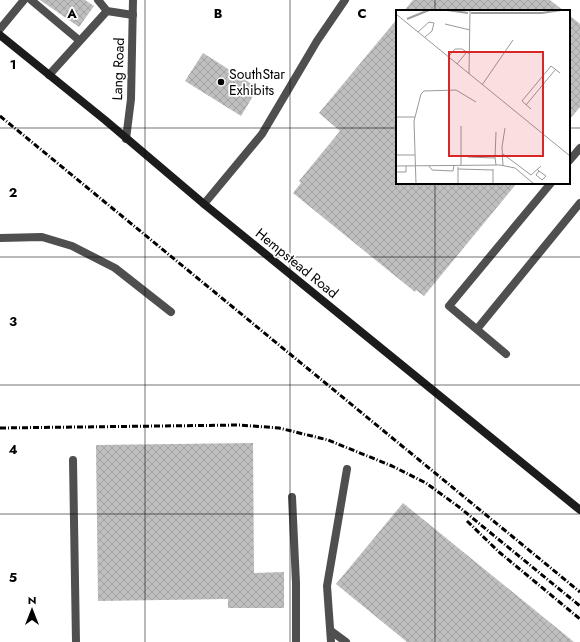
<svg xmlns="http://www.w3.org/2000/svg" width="580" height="642" font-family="Jost,sans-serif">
  <defs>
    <pattern id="building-cross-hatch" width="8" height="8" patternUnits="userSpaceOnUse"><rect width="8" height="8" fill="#bfbfbf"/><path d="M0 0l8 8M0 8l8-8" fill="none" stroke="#a2a2a2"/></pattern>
  </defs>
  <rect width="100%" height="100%" fill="#fff"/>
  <path fill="url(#building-cross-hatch)" d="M40,0H85L94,6L79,27Z
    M413,0H550L564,11H404Z
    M569,15L580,24V107L569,120Z
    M397,19V183H517L424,296L416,290L415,292L293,193L301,183L299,181L340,131L319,113Z
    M203,53L258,88L241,116L185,81Z
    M253,443L254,573L284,572V608H228V599L98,601L96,445Z
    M403,503L574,642H407L336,584Z"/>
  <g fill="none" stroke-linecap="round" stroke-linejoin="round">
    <path stroke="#4f4f4f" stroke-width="8" d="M31,0L80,41
      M98,0L107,11L133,15
      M0,29L24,0
      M49,75L107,11
      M569,161L580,148
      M204,204L262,134L317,41L345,0
      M0,238L42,237L72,246L115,268L171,312
      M477,329L580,203
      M506,354L449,306L551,183
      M73,460L76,642
      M292,497L296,583V642
      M331,631L346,642
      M331,642L327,586L347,469"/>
    <path stroke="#4f4f4f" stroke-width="8" d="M126,139L131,99L133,0"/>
    <path stroke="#1c1c1c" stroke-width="8" d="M0,35L105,120L204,204L580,510"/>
    <path stroke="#000" stroke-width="3" stroke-dasharray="6 2 1 2" stroke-linecap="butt" d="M0,116L580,592
      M0,428L239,425L279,428L328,440L392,466L426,483L459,507L580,606
      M467,521L499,552L580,619"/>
  </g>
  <path fill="none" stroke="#000" stroke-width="1" stroke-opacity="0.55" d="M145,0V642M290,0V642M435,0V11M0,128H397M569,128H580M435,183V642M0,257H580M0,385H580M0,514H580"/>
  <circle fill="#000" stroke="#fff" stroke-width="1.5" cx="221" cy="82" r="4"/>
  <g text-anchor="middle" stroke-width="3.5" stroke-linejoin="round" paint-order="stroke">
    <g font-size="14" fill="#000" stroke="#fff">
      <text transform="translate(118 69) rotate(-88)" y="5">Lang Road</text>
      <text transform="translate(297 263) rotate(39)" y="5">Hempstead Road</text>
    </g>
    <g font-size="14" fill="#000" stroke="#fff" text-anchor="start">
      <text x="229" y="79">SouthStar<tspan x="229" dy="16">Exhibits</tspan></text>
    </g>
  </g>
  <g transform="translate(396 10)">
    <rect width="174" height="174" fill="#fff"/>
    <path fill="none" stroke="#9d9d9d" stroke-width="2" d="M51,0L72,3M75,3H146L165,0M11,9L33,0"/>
    <path fill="none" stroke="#999" stroke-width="1" d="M0,4L174,146M49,14L74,20M22,22L33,12L38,13L36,21L29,27M52,47L59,39H66L74,44M61,54L70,43M73,64L74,0M86,75L117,30M130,95L159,60M135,99L126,91L155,56L164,63M0,107H19M65,116V155M107,144L135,165L145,156M0,145H19M72,147L99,148L100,155M99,148L100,122M0,156L104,155L119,158L138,174M33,156L36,160L57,161L58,155M107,156L106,137L109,118M62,157V174M62,159L97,160M97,159V174M141,159L143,161L150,166L146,170L140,165L143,161M0,162H10V156M20,174L18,111L25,84L28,81L60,80L80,92"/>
    <path fill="#d62828" fill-opacity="0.15" stroke="#d62828" stroke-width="2" d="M53,42H147V146H53Z"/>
    <rect width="174" height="174" fill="none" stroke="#000" stroke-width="2"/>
  </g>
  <g font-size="13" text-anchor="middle" font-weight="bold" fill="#000" stroke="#fff" stroke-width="3.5" stroke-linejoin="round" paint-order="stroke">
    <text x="72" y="18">A</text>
    <text x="218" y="18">B</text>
    <text x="362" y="18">C</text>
    <text x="13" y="69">1</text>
    <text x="13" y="197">2</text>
    <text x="13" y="326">3</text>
    <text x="13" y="454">4</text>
    <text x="13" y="582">5</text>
  </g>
  <g transform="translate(32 610)" stroke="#ffffff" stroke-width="3" paint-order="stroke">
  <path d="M0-3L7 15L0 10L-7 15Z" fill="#000000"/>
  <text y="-6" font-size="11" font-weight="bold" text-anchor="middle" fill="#000000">N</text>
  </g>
</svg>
